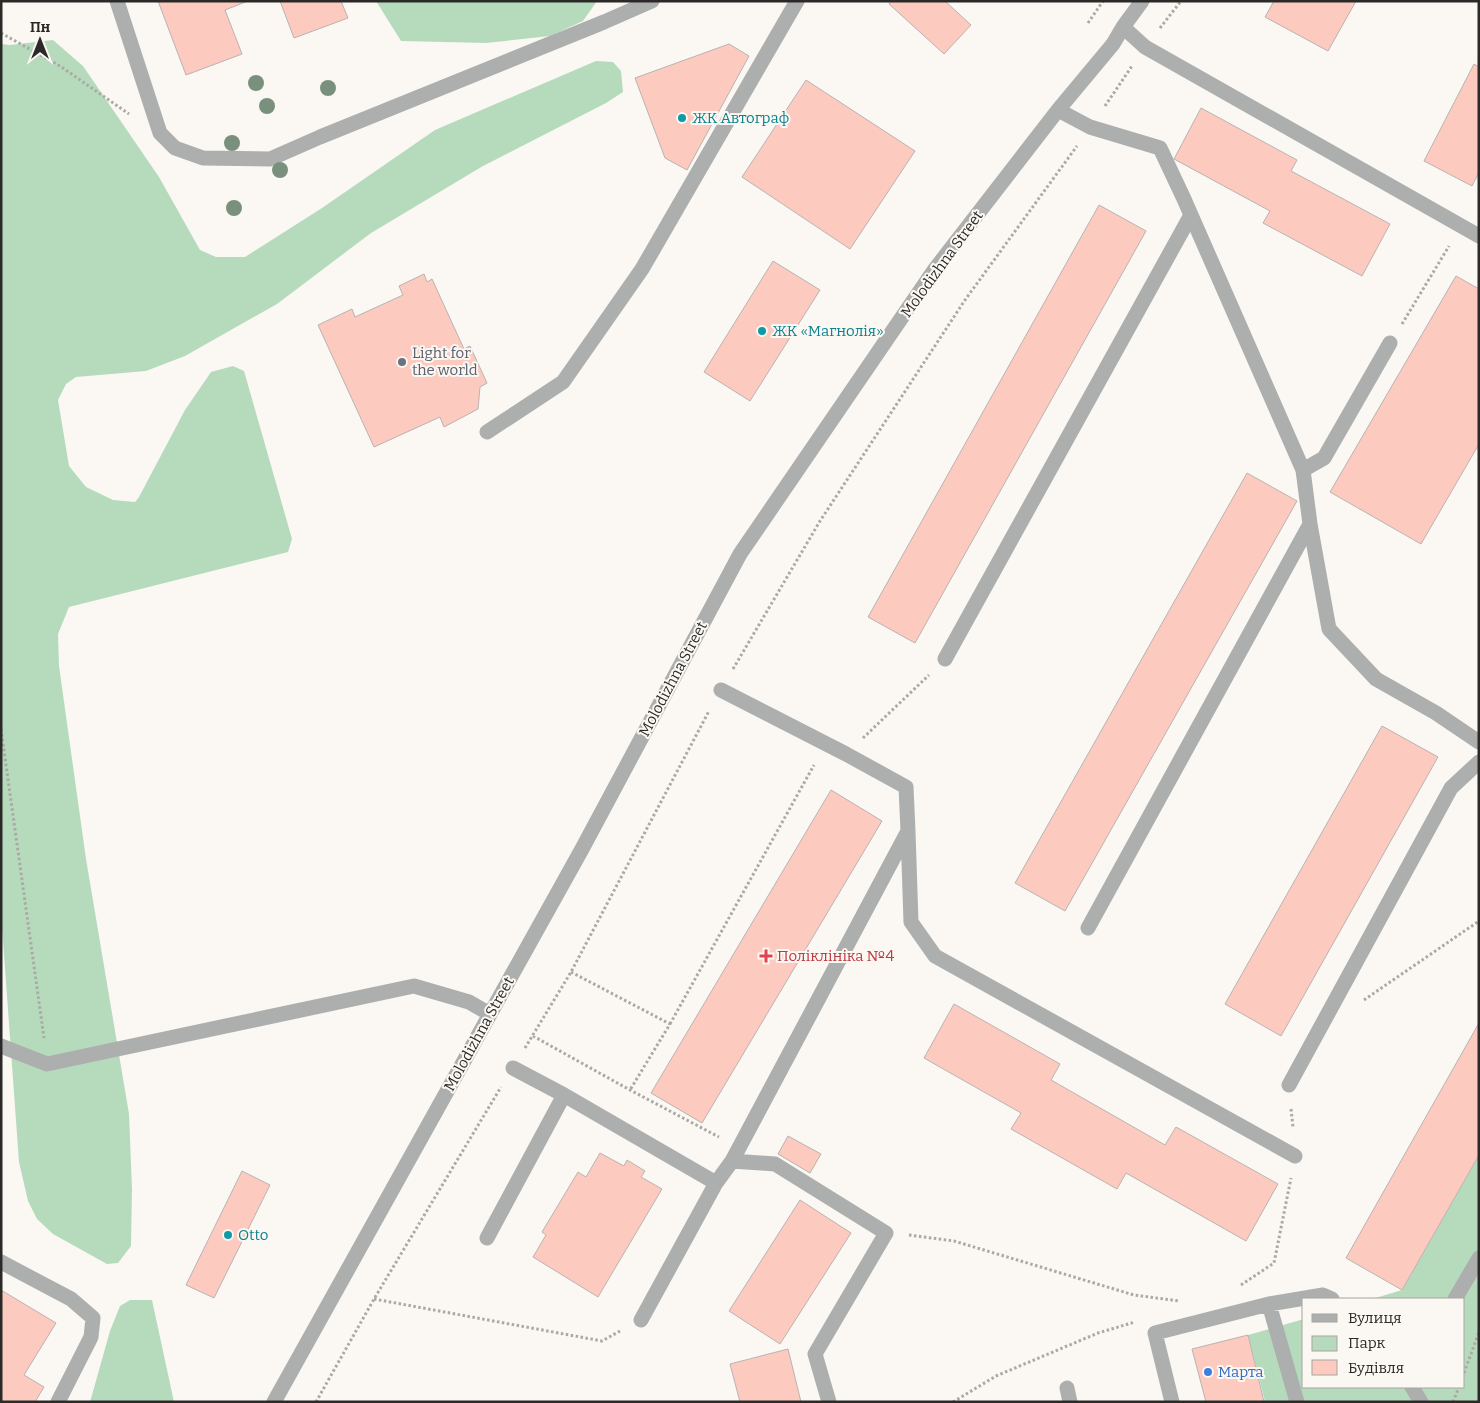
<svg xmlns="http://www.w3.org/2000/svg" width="1480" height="1403" font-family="Bitter,serif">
  <rect width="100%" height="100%" fill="#fbf7f3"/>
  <path fill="#b6dbbc" d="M376,1H597L583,21L550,36L486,43L401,41Z
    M53,40L83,66L159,177L200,250L216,257H245L322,208L435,130L596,61L613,62L621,71L623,92L606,103L483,166L371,233L277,304L185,356L146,371L76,377L66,384L58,400L69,466L86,487L113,500L135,502L139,497L185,410L211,372L233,366L244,371L292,539L288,552L69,607L58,634L59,666L86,859L129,1114L132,1189L131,1246L118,1263L107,1264L53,1234L37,1219L28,1201L19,1162L1,913V44L10,45Z
    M1479,1155V1402H1265L1248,1335L1304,1319V1387H1464V1299H1372L1402,1290Z
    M130,1300H152L174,1402H90L110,1331L120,1306Z"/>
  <path fill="#fdcabf" stroke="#b9b3b1" d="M158,1H248L225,10L242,54L186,75Z
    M280,1H341L348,18L294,38Z
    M891,1H945L971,25L944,54L889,4Z
    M1274,1H1356L1328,51L1265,17Z
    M729,44L749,56L687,170L665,158L635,78Z
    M1474,64L1479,67V172L1472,186L1424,161Z
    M806,80L915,151L850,249L742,177Z
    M1201,108L1297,160L1291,171L1390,224L1362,276L1263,223L1270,211L1174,159Z
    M1099,205L1146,231L915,643L868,617Z
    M773,261L820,290L750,401L704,372Z
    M424,274L427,282L432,279L464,349L470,346L487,383L480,387L478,409L444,427L440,417L374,447L318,325L352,309L355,317L403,295L399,286Z
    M1456,276L1479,289V444L1421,544L1330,492Z
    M1247,473L1297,501L1065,911L1015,883Z
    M1382,726L1438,757L1281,1036L1225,1004Z
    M831,790L882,821L702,1123L651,1093Z
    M954,1004L1060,1064L1051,1080L1165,1145L1176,1127L1278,1184L1246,1241L1126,1173L1117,1189L1011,1129L1021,1113L924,1058Z
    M1479,1023V1155L1402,1290L1346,1258Z
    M788,1136L821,1154L810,1173L778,1154Z
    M600,1153L624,1166L627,1160L645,1171L641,1177L662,1189L598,1297L533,1257L546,1235L542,1232L578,1172L586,1177Z
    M242,1171L270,1185L214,1298L186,1285Z
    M800,1200L851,1233L780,1344L729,1311Z
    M1,1290L56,1323L24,1375L44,1387L35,1402H1Z
    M1248,1335L1264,1402H1206L1192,1349Z
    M788,1349L801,1402H740L730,1364Z"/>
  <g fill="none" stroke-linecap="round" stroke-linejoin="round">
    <path stroke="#aba9a5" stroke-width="3" stroke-dasharray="2.5 2.5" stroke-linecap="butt" d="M1088,23L1103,1
      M1160,28L1181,1
      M1,33L60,66L129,114
      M1105,106L1132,66
      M1402,324L1449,246
      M733,669L820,521L965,300L1077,146
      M1,729L44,1038
      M863,738L929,675
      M571,972L670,1024L630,1090
      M1364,1000L1479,921
      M670,1024L814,765
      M533,1036L630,1090L719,1137
      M525,1048L571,972L709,711
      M1291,1109L1293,1127
      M909,1235L954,1241L1134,1295L1179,1301
      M1241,1285L1274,1263L1291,1178
      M374,1299L602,1341L620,1331
      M1464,1373L1479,1332
      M316,1402L374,1299L501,1087
      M953,1402L996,1376L1098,1333L1135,1322
      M1453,1402L1459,1387"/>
    <path stroke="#acafae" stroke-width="15" d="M117,1L160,133L175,148L203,158L270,159L320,137L604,22L652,1
      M1123,27L1145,47L1479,236
      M1058,110L1090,127L1160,148L1184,199L1303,470L1324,458L1390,343
      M487,432L563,382L642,269L797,1
      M1310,524L1329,629L1376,679L1436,713L1479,742
      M945,659L1191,215
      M721,690L846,754L906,787L908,831L732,1161
      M908,832L911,922L935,956L1295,1156
      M1088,928L1310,524L1303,470
      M1,1046L47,1064L414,986L469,1002L490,1014
      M513,1068L564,1095L716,1183L732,1161L775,1164L886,1233L815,1354L829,1402
      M1289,1085L1451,788L1479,762
      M487,1238L564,1095
      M1,1262L71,1299L93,1318L91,1337L58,1402
      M1455,1299L1479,1258
      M1269,1304L1323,1295L1332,1299
      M641,1320L716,1183
      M1412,1387L1421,1402
      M1067,1388L1070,1402
      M274,1402L582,849L740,554L935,269L1058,110L1113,44L1123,27L1142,1
      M1172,1402L1155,1333L1269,1304L1297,1402"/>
  </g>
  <g fill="#79907d">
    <circle cx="256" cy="83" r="8"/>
    <circle cx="328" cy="88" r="8"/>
    <circle cx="267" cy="106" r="8"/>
    <circle cx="232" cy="143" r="8"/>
    <circle cx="280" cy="170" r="8"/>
    <circle cx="234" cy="208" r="8"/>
  </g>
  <g fill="#0f9aa8" stroke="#fbf7f3" stroke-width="2">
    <circle cx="682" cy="118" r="5"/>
    <circle cx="762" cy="331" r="5"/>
    <circle cx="228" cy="1235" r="5"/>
  </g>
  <circle fill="#6b7280" stroke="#fbf7f3" stroke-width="2" cx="402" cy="362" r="5"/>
  <path fill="#e0444e" stroke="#fbf7f3" stroke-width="2" d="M763.5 948.5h5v5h5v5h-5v5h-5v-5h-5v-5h5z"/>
  <circle fill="#3f7fe0" stroke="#fbf7f3" stroke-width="2" cx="1208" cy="1372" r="5"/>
  <g text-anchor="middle" stroke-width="4" stroke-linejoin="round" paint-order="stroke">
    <g font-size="15" fill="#0d838f" stroke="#fbf7f3" text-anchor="start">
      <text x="692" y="123">ЖК Автограф</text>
      <text x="772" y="336">ЖК «Магнолія»</text>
      <text x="238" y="1240">Otto</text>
    </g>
    <g font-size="15" fill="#2b2a28" stroke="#fbf7f3">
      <text transform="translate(942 264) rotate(-54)" y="5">Molodizhna Street</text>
      <text transform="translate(673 679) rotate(-62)" y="5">Molodizhna Street</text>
      <text transform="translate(479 1034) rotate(-61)" y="5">Molodizhna Street</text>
    </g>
    <g font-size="15" fill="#5b616d" stroke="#fbf7f3" text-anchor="start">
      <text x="412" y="358">Light for<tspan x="412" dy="17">the world</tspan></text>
    </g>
    <g font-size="15" fill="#be3a42" stroke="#fbf7f3" text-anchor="start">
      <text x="777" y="961">Поліклініка №4</text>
    </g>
    <g font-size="15" fill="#366cbe" stroke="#fbf7f3" text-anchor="start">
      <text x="1218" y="1377">Марта</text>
    </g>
  </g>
  <rect width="1480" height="1403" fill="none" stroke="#2b2a28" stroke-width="5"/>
  <rect x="1302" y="1298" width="162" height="90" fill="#fbf7f3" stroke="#a8a5a2"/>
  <rect x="1312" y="1314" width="25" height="8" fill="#acafae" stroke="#a8a5a2"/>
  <text x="1348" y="1323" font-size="15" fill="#2b2a28">Вулиця</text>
  <rect x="1312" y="1336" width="25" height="15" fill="#b6dbbc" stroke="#a8a5a2"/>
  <text x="1348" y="1348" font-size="15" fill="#2b2a28">Парк</text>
  <rect x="1312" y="1360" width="25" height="15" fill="#fdcabf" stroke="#a8a5a2"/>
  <text x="1348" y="1373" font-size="15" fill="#2b2a28">Будівля</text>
  <g transform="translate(40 40)" stroke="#fbf7f3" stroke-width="4" paint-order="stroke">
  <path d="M0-4L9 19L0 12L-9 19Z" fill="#2b2a28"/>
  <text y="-8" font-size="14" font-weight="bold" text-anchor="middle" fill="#2b2a28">Пн</text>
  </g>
</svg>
